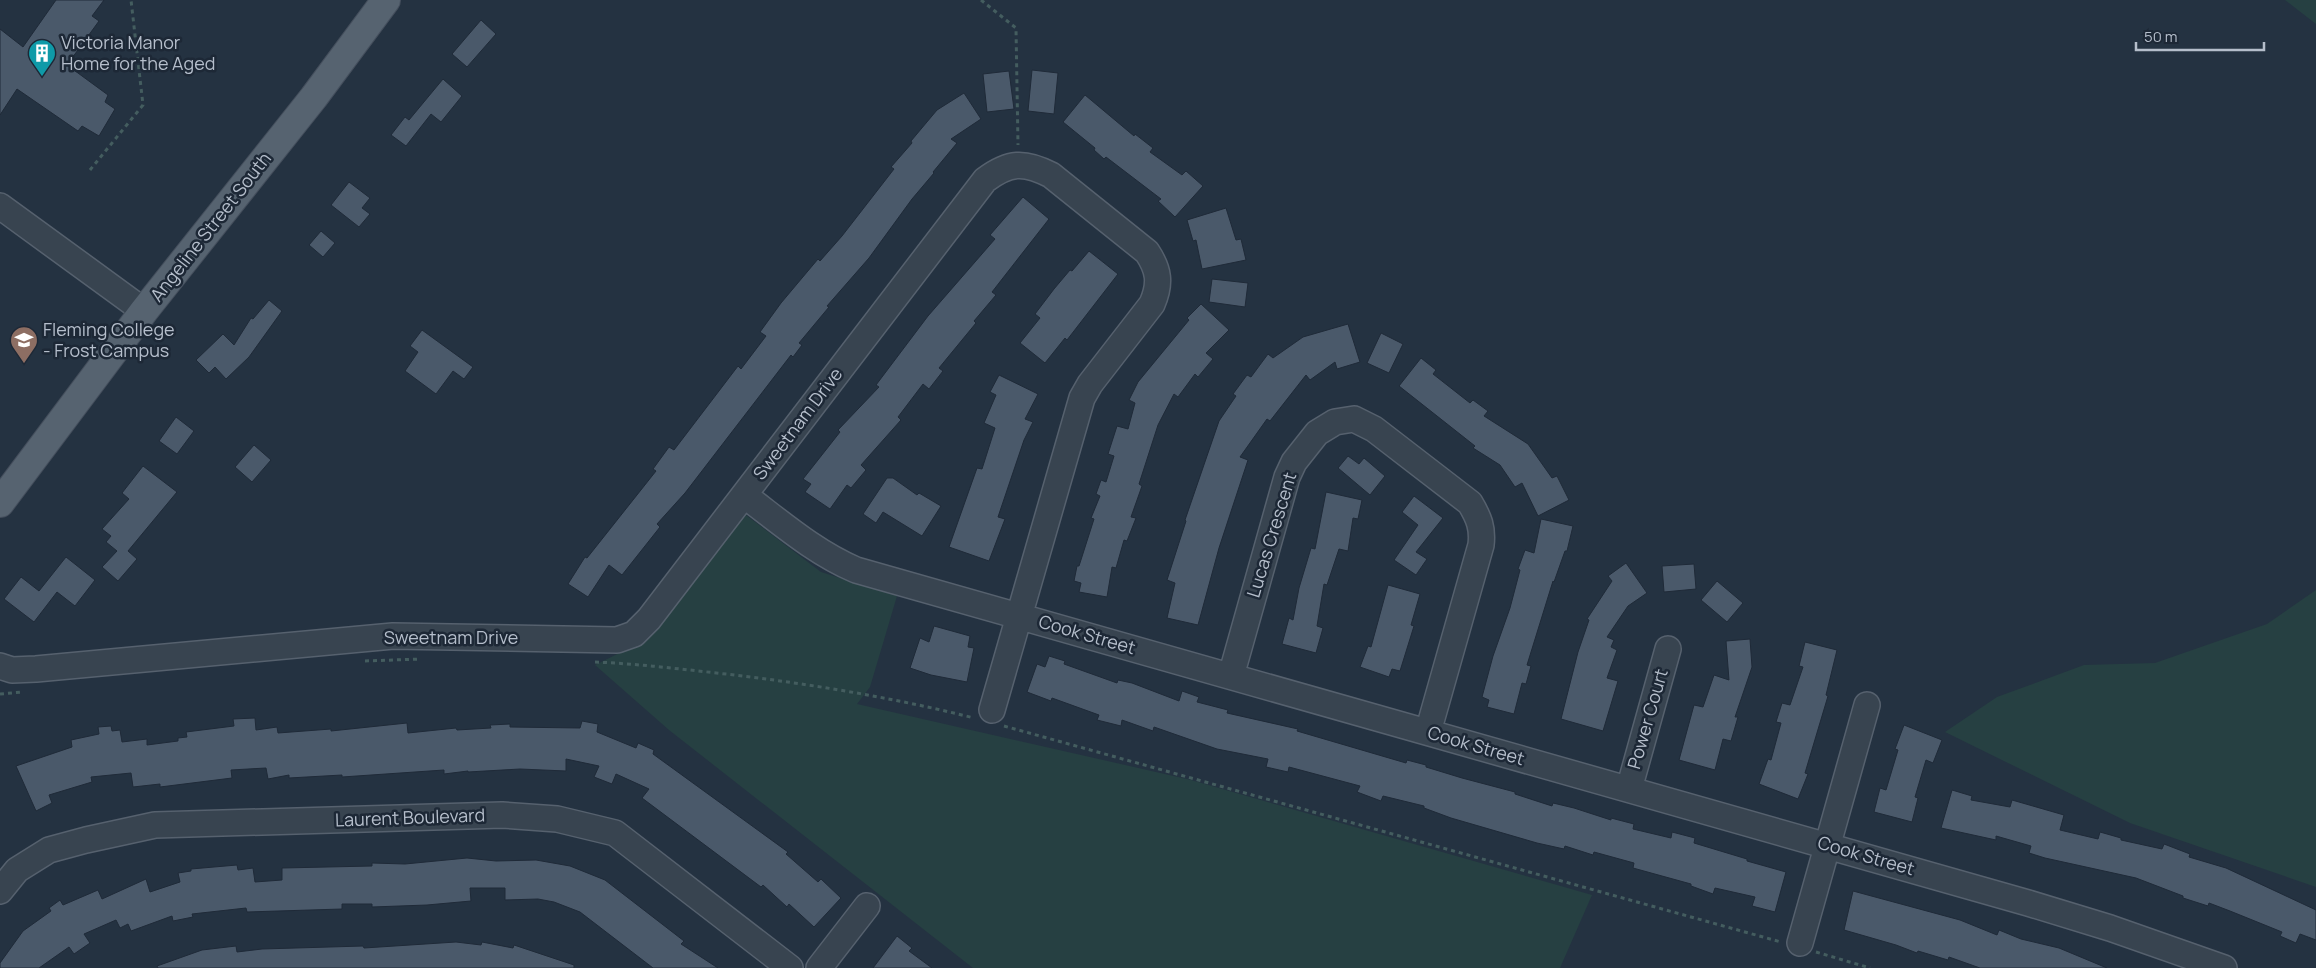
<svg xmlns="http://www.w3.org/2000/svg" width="2316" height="968" font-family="Manrope,sans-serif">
  <rect width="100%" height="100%" fill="#243241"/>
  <path fill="#264042" d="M2285,0H2316V24Z
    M746,515L821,572L897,596L870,687L857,704L1191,780L1592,895L1560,968H973L669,730L595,665L646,640Z
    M2316,590V887L2130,823L1945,732L1997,697L2084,665L2155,663L2267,624Z"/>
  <path fill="#4a596a" stroke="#1f2a38" d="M56,0H104L92,16L99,21L67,65L108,95L105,102L115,109L99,136L82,126L78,131L17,89L0,115V29L23,47Z
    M481,20L496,34L467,67L452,54Z
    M1032,70L1058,73L1054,114L1028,111Z
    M1009,71L1014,109L987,112L983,74Z
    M443,79L462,96L441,122L431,114L406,146L391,135L405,117L409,120Z
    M964,93L981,119L951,139L957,143L933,172L934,173L912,199L869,258L827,306L829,307L799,343L802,345L793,357L791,355L685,493L657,524L660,527L622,575L609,565L588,597L568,584L585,557L587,558L656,471L653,469L669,447L674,450L738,366L741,369L766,336L760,332L781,303L818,259L820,261L842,236L894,169L891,167L912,143L911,141L937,110Z
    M1085,95L1134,136L1135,134L1153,148L1150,152L1182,175L1186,171L1203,186L1175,217L1158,201L1161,199L1106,157L1104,159L1094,150L1095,148L1063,122Z
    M349,182L370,198L362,208L370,214L359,227L331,205Z
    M1023,197L1049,219L992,292L996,295L974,321L976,323L939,368L943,371L929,389L923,384L898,417L901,420L861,465L866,470L851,488L847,485L830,509L805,492L811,484L803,479L840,432L838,430L879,387L876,385L928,316L995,239L990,235Z
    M1226,208L1236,240L1241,239L1246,260L1202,269L1196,240L1193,241L1187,220Z
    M321,231L335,243L323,257L309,245Z
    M1089,251L1118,274L1067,340L1065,338L1045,363L1020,343L1040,318L1035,314L1054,289L1070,270L1072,271Z
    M1212,279L1248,283L1245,307L1209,302Z
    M269,300L282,311L249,357L226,379L215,367L209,373L196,360L223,334L234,345L251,318L253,319Z
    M1201,304L1229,330L1206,353L1213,359L1198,377L1195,374L1178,397L1174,394L1158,425L1139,484L1142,486L1131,517L1136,518L1127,541L1124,540L1116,568L1112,567L1107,597L1079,592L1081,583L1074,581L1077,566H1079L1094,519L1091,518L1100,496L1096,494L1101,480L1106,482L1114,456L1108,454L1117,426L1128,429L1135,403L1129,400L1138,382L1189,320L1187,318Z
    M1348,324L1360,362L1337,369L1335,362L1310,380L1306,375L1270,421L1267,419L1240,457L1248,460L1219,548L1198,625L1167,618L1175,583L1167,580L1186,521L1185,520L1219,421L1236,396L1233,394L1247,375L1251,377L1268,354L1273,358L1303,337Z
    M422,330L473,367L464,379L453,371L436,394L405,371L418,352L410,346Z
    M1381,333L1403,344L1389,373L1367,363Z
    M1421,358L1436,370L1433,374L1470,403L1473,400L1488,411L1484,416L1528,444L1552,478L1557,476L1569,500L1538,516L1522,483L1515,487L1500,465L1473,448L1475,446L1399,386Z
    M999,375L1038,394L1025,419L1033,422L1024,440L998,517L1005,519L989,561L949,547L977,468L982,469L995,428L984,423L996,395L990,392Z
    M176,417L194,431L177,454L159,441Z
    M254,445L271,460L252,482L235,467Z
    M1348,456L1359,464L1364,458L1385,476L1370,495L1338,468Z
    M143,466L177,492L128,551L137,559L118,581L102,567L117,551L106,542L111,536L102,529L129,499L122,493Z
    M887,478H893L917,495L919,493L941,506L922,536L883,512L876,523L863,514Z
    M1326,492L1362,500L1358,519L1353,518L1348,551L1339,549L1327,585L1324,584L1317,626L1323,628L1316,653L1282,644L1289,618L1293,620L1299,588L1311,548L1315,549Z
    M1414,496L1443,518L1416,552L1427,559L1416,575L1394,560L1418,525L1402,512Z
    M1541,519L1573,526L1567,551H1565L1554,582L1553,581L1527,665L1531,666L1526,684L1522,683L1514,714L1487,707L1489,700L1482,697L1493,656L1510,608L1520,570L1518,569L1525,550L1534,553Z
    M66,557L95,580L75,606L57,592L34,622L4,599L21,577L39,591Z
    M1626,563L1647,593L1628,606L1607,637L1614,640L1611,647L1617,650L1607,678L1618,681L1603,731L1561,719L1578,652L1589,620L1587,619L1612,581L1608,576Z
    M1694,564L1696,589L1664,592L1662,566Z
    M1717,581L1743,603L1727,622L1701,600Z
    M1388,585L1420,594L1411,625L1414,626L1400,671L1392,669L1389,677L1360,667L1368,646L1371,647Z
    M934,626L970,636L968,647L974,648L967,682L931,675L910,668L920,638L929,642Z
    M1750,639L1752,667L1735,717H1738L1731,741L1723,739L1715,770L1679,760L1694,705L1703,707L1714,675L1729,680L1726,641Z
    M1805,642L1837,650L1826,695L1828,696L1805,773L1808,774L1798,799L1759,784L1768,759L1771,760L1781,723L1776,722L1782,703L1790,705L1803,667L1799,666Z
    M1049,656L1065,661L1064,664L1117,683L1118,680L1132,683L1179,701L1182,691L1199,697L1197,702L1228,710L1227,713L1298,729L1297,731L1406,763L1407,760L1426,765V767L1462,778L1515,792V794L1552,806L1553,803L1574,808L1611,820V818L1634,824L1633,829L1671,838L1672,832L1695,838L1694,843L1747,859V861L1786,872L1775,912L1752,906L1755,897L1715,888L1713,894L1691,886V884L1633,868L1634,863L1594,852L1593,855L1565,846L1564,849L1537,843L1451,818L1424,808V806L1383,796L1381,801L1357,792L1360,786L1289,767L1288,772L1266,767L1268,759L1217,749L1154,727L1153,731L1122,720L1121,726L1097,720L1099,715L1052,698L1051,701L1027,692L1037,664L1045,667Z
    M255,718L256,730L277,727L278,733L331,729V731L407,723L408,733L456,728L457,730L491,728L490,725L510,724V727L580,728L582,721L598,724L597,732L636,748L638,743L654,750L653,754L788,852L786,854L818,882L821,879L841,898L814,927L789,904L787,907L763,885L761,887L642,798L649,789L616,774L612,784L594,777L599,766L566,759V771L520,769L468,772V771L444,774V770L342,777V775L289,778V775L268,779L266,768L231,770L232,778L160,787V784L133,787L131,773L91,777L92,782L49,795L52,803L36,811L16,766L72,747L71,740L99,734L98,727L111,726L112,731L120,730L122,742L147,739V745L178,741V738L187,737L186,732L234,726L233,719Z
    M1904,725L1942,740L1933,763L1926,760L1915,797L1918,798L1912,822L1874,812L1880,788L1886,790L1898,750L1895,749Z
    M1952,790L1972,796L1971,800L2010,807L2012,800L2064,815L2060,830L2098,839L2100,832L2121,838V840L2162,849L2164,844L2190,854L2189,857L2226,868L2316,910V940L2300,934L2296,943L2280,936L2282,932L2230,911L2209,903L2208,906L2183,898V896L2136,878L2045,858L2029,853L2031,846L1996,836V840L1941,828Z
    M467,858L496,861L536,860L570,866L605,880L684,941L681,944L718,968H653L580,912L554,902L538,899L505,900V888H470L471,901L427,905L372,907V904H342V909L247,912L246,908L192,914L193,917L173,921L172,916L131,931L128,924L120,928L116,920L84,934L90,943L74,954L69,947L39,968H0V963L23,931L51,911L49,908L60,900L63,905L98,890L102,899L146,879L150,892L180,882L178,873L191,871V869L237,865L238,870L253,868L255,882L282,880V868L372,866V863L405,864Z
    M1853,891L1960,920L1997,935L1999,930L2021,939L2059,948L2107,968H1980L1949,957L1948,960L1918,951L1917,953L1896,945L1844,930Z
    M897,936L912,948L909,951L932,968H873Z
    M456,942L481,945L482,942L513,948L514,945L574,965V968H158L157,966L202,950L236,946L237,952L262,949L363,946L364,948Z"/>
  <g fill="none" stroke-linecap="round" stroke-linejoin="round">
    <g stroke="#56616e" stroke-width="28">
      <path id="minor" d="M0,206L144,311
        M744,495C780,522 814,552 856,570L2028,903L2110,928L2224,968
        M0,666L12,670L36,669L393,636L617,640L634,634L649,619L985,180C1009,162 1024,161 1051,175L1147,252C1159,270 1161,283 1152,304L1090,384L1082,398L992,710
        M1231,676L1287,477L1294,462L1317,433L1335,422L1354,419L1374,429L1470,503C1479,518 1483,528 1481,545L1428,732
        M1629,789L1668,649
        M0,891L17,870L49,850L86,840L155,825L502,815L557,819L615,833L790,968
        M1800,943L1867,705
        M819,968L867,906"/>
    </g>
    <g stroke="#454f5d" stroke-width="30">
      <path id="major" d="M0,503L144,311L314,97L386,0"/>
    </g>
    <path stroke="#445d5f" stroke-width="3" stroke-dasharray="4 4" stroke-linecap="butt" d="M981,0L1016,28L1018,145
      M90,170L143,105L131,0
      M365,661L421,659
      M595,662C642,664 688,670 735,675C816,685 895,698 974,718
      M0,694L23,692
      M1004,726L1781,942
      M1816,952L1870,968"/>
    <use href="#minor" stroke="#384450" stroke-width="25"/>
    <use href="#major" stroke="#566370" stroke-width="28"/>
  </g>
  <defs>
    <g id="building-pin" transform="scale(1.4375)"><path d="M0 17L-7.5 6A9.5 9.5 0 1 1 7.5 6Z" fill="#0f9aa8" stroke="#1d2836"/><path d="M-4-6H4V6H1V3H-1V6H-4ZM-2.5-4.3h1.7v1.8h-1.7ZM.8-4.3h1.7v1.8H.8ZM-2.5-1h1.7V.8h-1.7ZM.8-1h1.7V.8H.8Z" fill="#fff"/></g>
    <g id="university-pin" transform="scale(1.4375)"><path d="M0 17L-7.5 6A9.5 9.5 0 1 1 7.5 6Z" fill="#8d6e63" stroke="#1d2836"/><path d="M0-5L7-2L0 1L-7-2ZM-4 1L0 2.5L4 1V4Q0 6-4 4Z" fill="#fff"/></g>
  </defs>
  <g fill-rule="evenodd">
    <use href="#building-pin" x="42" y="53"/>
    <use href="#university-pin" x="24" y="340"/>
  </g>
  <g text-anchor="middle" stroke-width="5" stroke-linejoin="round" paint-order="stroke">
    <g font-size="18" fill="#b5becb" stroke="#1d2836" text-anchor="start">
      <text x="61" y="49">Victoria Manor<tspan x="61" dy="21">Home for the Aged</tspan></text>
      <text x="43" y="336">Fleming College<tspan x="43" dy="21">- Frost Campus</tspan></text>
    </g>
    <g font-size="18" fill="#b5becb" stroke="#1d2836">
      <text transform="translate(211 227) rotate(-52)" y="6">Angeline Street South</text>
      <text transform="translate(798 424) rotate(-53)" y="6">Sweetnam Drive</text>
      <text transform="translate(1272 535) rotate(-73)" y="6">Lucas Crescent</text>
      <text transform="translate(1087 635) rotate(16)" y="6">Cook Street</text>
      <text x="451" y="644">Sweetnam Drive</text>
      <text transform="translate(1648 719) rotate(-74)" y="6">Power Court</text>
      <text transform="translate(1476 746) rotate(16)" y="6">Cook Street</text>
      <text transform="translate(410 818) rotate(-2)" y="6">Laurent Boulevard</text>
      <text transform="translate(1866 856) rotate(16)" y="6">Cook Street</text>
    </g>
  </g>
  <path d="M2136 42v8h128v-8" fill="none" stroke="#b5becb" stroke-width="2.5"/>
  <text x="2144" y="42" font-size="15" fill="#b5becb" stroke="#1d2836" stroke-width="4" paint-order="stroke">50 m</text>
</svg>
